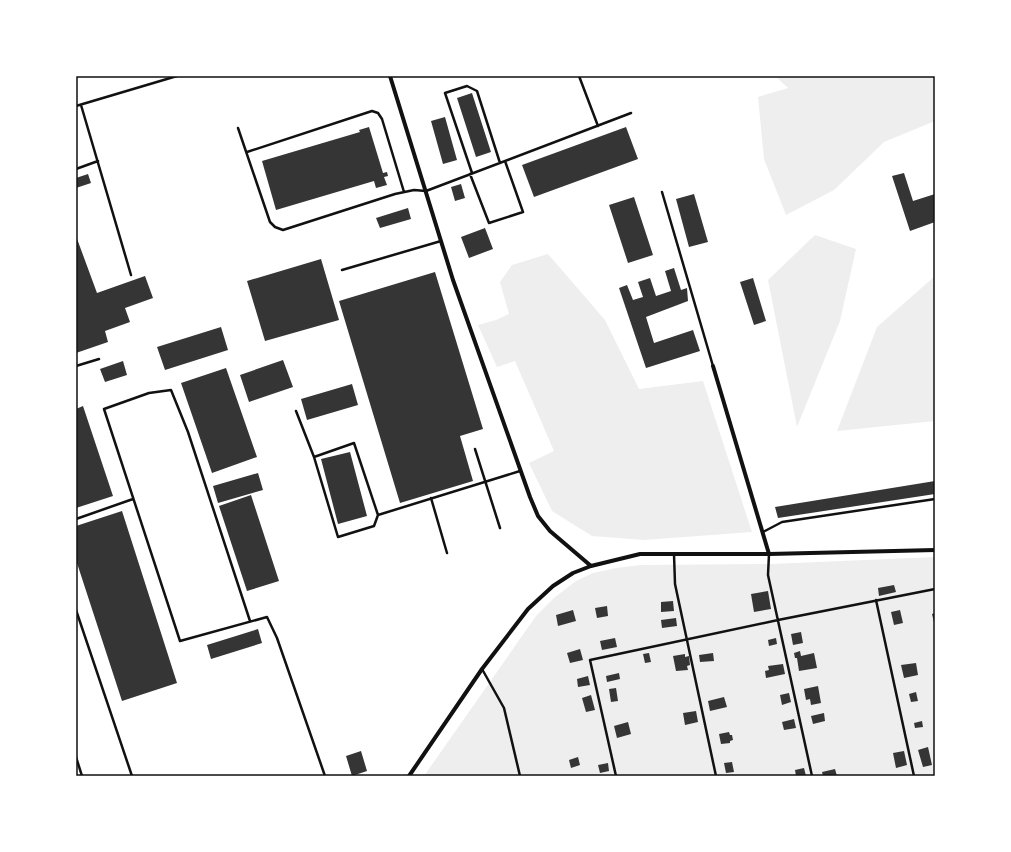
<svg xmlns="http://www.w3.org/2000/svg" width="1011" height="852" font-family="Roboto,sans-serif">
  <rect width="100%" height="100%" fill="#fff"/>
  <path fill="#eee" d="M775,76H935V121L884,142L834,190L786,215L764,159L758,97L788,88Z
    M815,235L856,249L840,321L797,427L768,280Z
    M548,254L605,320L639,389L703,381L752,532L644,540L592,536L552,511L529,463L554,451L515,361L497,367L478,325L496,320L509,314L500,282L512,265Z
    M935,276V421L837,431L877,327Z
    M935,557V776H424L536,616L554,598L576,581L593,573L616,568L641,565L771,564Z"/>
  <path fill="#353535" d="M472,93L491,152L476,157L457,98Z
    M445,117L457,160L443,164L431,121Z
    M369,127L383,173L387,172L388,176L384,177L387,185L376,188L374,181L276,210L262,161L360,132L359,130Z
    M626,127L638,159L534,197L522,165Z
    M904,173L913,201L935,194V222L910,231L892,176Z
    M88,174L91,183L76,188V178Z
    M461,184L465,198L455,201L451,187Z
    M694,194L708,242L689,247L676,199Z
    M634,197L653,255L628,263L609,205Z
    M408,208L411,219L380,228L376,218Z
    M485,228L493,249L469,258L461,237Z
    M76,236L97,293L145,276L153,298L125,308L130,322L105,331L108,342L76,353Z
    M321,259L339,320L265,341L247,281Z
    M674,268L681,290L687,288L688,301L646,317L654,343L693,330L700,351L646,368L619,288L627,285L633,300L643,297L638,282L650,278L656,296L671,291L665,271Z
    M435,272L483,429L460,436L473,481L400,503L339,301Z
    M753,278L766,321L754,325L740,282Z
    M221,327L228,350L165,370L157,347Z
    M283,360L293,387L249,402L240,375Z
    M123,361L127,375L105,382L100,369Z
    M226,368L257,457L212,473L181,383Z
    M352,384L358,405L307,420L301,399Z
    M83,406L113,496L76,508V409Z
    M350,452L367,516L338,524L321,459Z
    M258,473L263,490L218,503L213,486Z
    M935,481V494L778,518L775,507Z
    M251,495L279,581L247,591L219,506Z
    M122,511L177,683L122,701L76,560V526Z
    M894,585L896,592L879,596L878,588Z
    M768,591L771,609L754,612L751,594Z
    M673,601L674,611L661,612V602Z
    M607,606L608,616L597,618L595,608Z
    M573,610L576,621L558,626L556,615Z
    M900,610L903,623L894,625L891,612Z
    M935,613V622H934L932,614Z
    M676,618L677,626L662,628L661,620Z
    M258,629L262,643L211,659L207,645Z
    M801,632L803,643L793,645L791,634Z
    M615,638L617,647L602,650L600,641Z
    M776,638L777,644L769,646L768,640Z
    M580,649L583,660L570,663L567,653Z
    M800,651L801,656L814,653L817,668L799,671L797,658H795L794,653Z
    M649,653L651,662L645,663L643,654Z
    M713,653L714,661L700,662L699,655Z
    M685,654V657L689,656L690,665L687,666L688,670L676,671L673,656Z
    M916,663L918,675L904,678L901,665Z
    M783,664L785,674L766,678L765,671L769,670L768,666Z
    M619,673L620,679L607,682L606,676Z
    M588,676L590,685L578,687L577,679Z
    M818,686L821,703L811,705L810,699L806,700L804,689Z
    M616,688L618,701L611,702L609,689Z
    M916,692L918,701L911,702L909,694Z
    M789,693L791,702L782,705L780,695Z
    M591,695L595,710L586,712L582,698Z
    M724,697L727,707L710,711L708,701Z
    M696,711L698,722L685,725L683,713Z
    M824,713L825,721L813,724L811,716Z
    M794,719L796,728L784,730L782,722Z
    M922,721L923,727L915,728L914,723Z
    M628,722L631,734L617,738L614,726Z
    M729,732L730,735H732L733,740L730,741V743L721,744L719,734Z
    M928,747L932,765L923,767L918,750Z
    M361,751L367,771L352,776L346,756Z
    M904,751L907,765L896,768L893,753Z
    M578,757L580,765L571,768L569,760Z
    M732,762L734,772L726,773L724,763Z
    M608,763L609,771L600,773L598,765Z
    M804,768L806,776H796L795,770Z
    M835,769L837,776H823L822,772Z"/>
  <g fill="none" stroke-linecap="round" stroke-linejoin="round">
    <path stroke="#111" stroke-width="1.5" d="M76,77L79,76"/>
    <path stroke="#111" stroke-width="2.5" d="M579,76L598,126
      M81,105L131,275
      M76,106L177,76
      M238,128L270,222L275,227L283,230L395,194L414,190L426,191L631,113
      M247,152L372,111L378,113L382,119L404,192
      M76,169L98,161
      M472,173L445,93L467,86L477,91L500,163
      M470,174L489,223L523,212L505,161
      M662,192L713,366
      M342,270L441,241
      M76,366L99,359
      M296,411L314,457L338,537L374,526L378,515L354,443L314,457
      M475,449L500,528
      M431,498L447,553
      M378,515L520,471
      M76,519L133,499
      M763,532L782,522L935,499
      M674,554L675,584L716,776
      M769,554L768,575L812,776
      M876,600L914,776
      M76,610L132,776
      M250,621L188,432L171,390L149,393L104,409L180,641L267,617L277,638L325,776
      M482,669L504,708L520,776
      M76,757L82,776
      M616,776L590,660L778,620L935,589"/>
    <path stroke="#111" stroke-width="4" d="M390,76L453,280L530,497L538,516L550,531L591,566
      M713,366L769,554
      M409,776L482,669L528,609L553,586L573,573L591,566L640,554H769L935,550"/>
  </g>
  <rect width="1011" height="852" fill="none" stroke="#ffffff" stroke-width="154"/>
  <rect x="77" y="77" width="857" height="698" fill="none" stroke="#111" stroke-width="1.5"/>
</svg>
